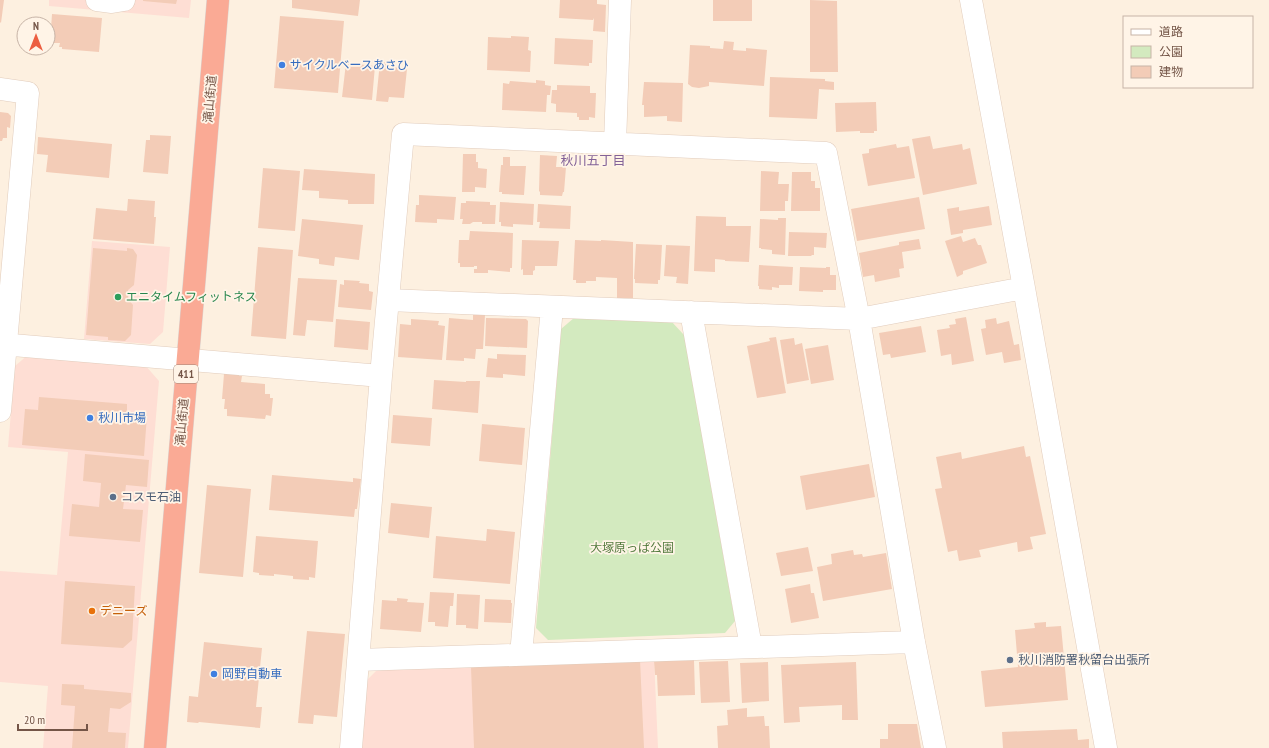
<svg xmlns="http://www.w3.org/2000/svg" width="1269" height="748" font-family="'PT Sans Narrow','Noto Sans JP',sans-serif">
  <rect width="100%" height="100%" fill="#fdf0e0"/>
  <path fill="#feded4" d="M49,0H191L189,18L49,6Z
    M92,241L170,247L163,332L150,344L84,339Z
    M29,354L145,365L159,381L128,748H43L48,686L0,682V571L57,575L68,452L8,447L15,366Z
    M654,658L658,748H361L366,681L379,668Z"/>
  <path fill="#d3eabf" d="M574,318L671,321L684,335L735,621L725,633L548,640L536,628L561,329Z"/>
  <path fill="#f3ccb7" d="M0,0H4L1,23L0,22Z
    M143,0H177L176,4L143,1Z
    M292,0H360L358,16L292,8Z
    M560,0H597V4L606,5L605,32L593,31L594,18L593,20L559,18Z
    M713,0H752V21H713Z
    M810,0L837,1L838,72H810Z
    M52,14L102,18L99,52L62,49V47H59L60,43H50Z
    M280,16L344,21L338,93L274,88Z
    M511,36L529,37L528,50L531,51L530,72L487,70L488,37L511,38Z
    M555,38L593,40L592,63H589V66L554,64Z
    M724,41L734,42L733,50L746,51V48L767,50L764,86L709,82V86L699,88L692,87L688,84L690,45L710,46V48L723,49Z
    M380,62L393,63V67L407,69L404,98L389,97L388,102L376,101Z
    M346,63L375,66L372,100L342,97Z
    M770,77L825,79V81L834,82V90L819,89L817,119L769,117Z
    M536,80L545,81V85L551,86L550,95H547L546,112L502,110L503,83L509,84L510,81L536,83Z
    M644,82L683,83L682,122L667,121V116L644,117V105H642Z
    M557,85L590,86V93H596L595,118L589,117V120H579V117H577V113L556,112V104L551,103L552,90H557Z
    M876,102L877,131H874V133H860V131L836,132L835,103Z
    M0,112L8,113L11,116L10,128L7,127V138H3L2,141H0Z
    M150,135L171,136L168,174L143,172L146,140H150Z
    M930,136L933,149L962,144L963,150L970,148L977,184L923,195L912,139Z
    M38,137L112,144L109,178L46,172L48,155L37,154Z
    M896,144L897,148L909,146L915,178L868,186L862,154L869,153V149Z
    M463,154H476V162H478V168L487,169L486,188L475,187V192H462Z
    M540,155L557,156L556,167H566L564,192H563L562,196L540,195V192L539,191Z
    M503,157H510V166H526L524,195L502,194V192H499L501,165H503Z
    M263,168L300,171L295,231L258,228Z
    M304,169L375,174L374,204H348V200L319,198V191L302,190Z
    M761,171L779,172L778,184H789L788,201H785V211H760Z
    M792,172H811V181H815V188H820V211H791Z
    M419,195L456,197L454,220L437,219V223L415,222L416,205H419Z
    M919,197L925,229L857,241L851,209Z
    M128,199L155,201L154,217H156L154,244L93,239L96,208L127,211Z
    M466,201L490,202V205H496L495,224H482V222H473L470,224H462L463,219H460L461,203H466Z
    M500,202L534,204L533,225L513,224V227L501,226V222H499Z
    M538,204L571,206L570,229L539,228L540,222H537Z
    M989,206L992,225L963,230V233L951,235L947,209L959,207V211Z
    M696,216L726,217V226H751L749,262L725,261V260L715,259V272L694,271Z
    M778,218H786L785,255L772,254V250L761,249V248H759L760,219L778,220Z
    M302,219L363,225L359,260L335,257L334,266L319,264V259L298,256Z
    M470,231L513,233L512,268H510V272L488,270V273H474V269H477V266H474V267H460V263H458L459,240H469Z
    M789,232L827,233L826,248L814,247V255H812L811,256H788Z
    M961,236L963,242L975,238L978,245H981L987,263L963,271V274L957,277L945,241Z
    M919,239L921,249L902,252L904,268L899,269L900,277L875,282L874,275L863,277L859,253L899,245V242Z
    M522,240L559,241L557,266H535V270L533,271V275H523V269L521,270Z
    M575,240L601,241V240L633,242V298H617V278L596,277V281H586V283H576V280H573Z
    M636,244L662,245L660,280H658V284L635,283V279H634Z
    M666,245L690,246L688,284L676,283L677,277L664,276Z
    M258,247L293,250L286,339L251,336Z
    M93,248L127,251V248L133,249L137,255L134,285L128,290V299L133,305L131,335L125,341L108,340V337L86,335Z
    M759,265L793,267L792,285H779V288L772,287V290L759,289V286H758Z
    M800,267L826,268V267H830V275H836V290H823V292L799,291Z
    M298,278L337,280L333,322L307,320L305,336L293,335Z
    M344,280L360,281L359,283L369,284V291L373,292L371,310L338,307L340,284L344,285Z
    M473,315H485L483,349H476L475,359L464,358V361L446,360L449,318L473,320Z
    M966,317L974,361L952,365L951,354L941,356L937,330L950,328L949,325L956,324L955,319Z
    M486,318L526,319L528,321L527,348L485,346Z
    M996,318L997,324L1009,321L1014,345L1019,344L1021,360L1004,363L1002,352L986,355L981,329L986,328L985,320Z
    M336,319L370,322L368,350L334,347Z
    M411,319L439,321L438,325L445,326L442,360L398,357L400,324L411,325Z
    M921,326L926,352L891,358L890,354L883,355L879,333Z
    M776,337L786,393L757,398L747,346L770,341L769,338Z
    M794,338L795,345L802,343L809,380L787,384L780,340Z
    M828,345L834,380L811,384L805,349Z
    M497,354L526,355L525,376L503,374V378L486,377L488,358L497,359Z
    M227,373L239,374V376H242L241,382L265,384V394H270V398H273L271,416L266,415L265,419L227,416V409H224L225,399H222L224,374H226Z
    M434,380L466,382V381H480L478,413L432,409Z
    M39,397L127,404V413L147,415L144,456L22,445L25,409L38,410Z
    M393,415L432,418L430,446L391,443Z
    M482,424L525,428L522,465L479,461Z
    M1024,446L1026,457L1030,456L1046,534L1030,537L1033,549L1018,552L1017,542L979,550L981,557L959,561L957,550L948,552L935,489L942,488L936,457L961,452L962,459Z
    M85,454L149,460L147,487L126,485L123,509L143,510L140,542L69,536L72,504L99,507L101,483L83,481Z
    M869,464L875,497L806,510L800,476Z
    M272,475L353,482V478L361,479L357,509H355L354,517L269,510Z
    M207,485L251,489L243,577L199,573Z
    M391,503L432,507L429,538L388,533Z
    M487,529L515,532L510,584L433,578L436,536L486,541Z
    M256,536L318,541L315,578L309,577V580L293,579V576L274,574V576L259,575V573L253,572Z
    M808,547L813,571L781,576L776,553Z
    M853,550L854,555L862,554L863,557L886,553L892,589L823,601L817,567L832,564L831,554Z
    M65,581L135,586L132,640L123,648L61,644Z
    M810,584L811,593H814L819,618L791,623L785,589Z
    M430,592L454,593L453,606H450L448,627L435,626V622H428Z
    M457,594L480,595L478,629L466,628V625H456Z
    M397,598L408,599L407,602L424,603L421,632L380,629L382,600L397,601Z
    M485,599L511,600V603H512L511,623L484,622Z
    M1046,622V627L1061,626L1068,700L985,707L981,671L1018,667L1015,630L1035,628L1034,623Z
    M307,631L345,634L337,717L314,715L313,724L298,723Z
    M204,642L262,648L256,707H262L260,728L199,722L198,723L187,722L189,696L198,697Z
    M640,660L644,748H474L471,667Z
    M694,660L695,695L658,696L657,675H655L654,661Z
    M728,661L730,702L701,703L699,662Z
    M768,662L769,701L742,703L740,663Z
    M856,662L858,720H842V705L799,707L800,722L784,723L781,665Z
    M62,684L84,685V689L131,693V702L120,709L110,708L108,732L126,733L125,748H72L75,706L61,705Z
    M747,708V717L764,716L765,726H769L770,748H718L717,726L728,725L727,710Z
    M888,724H917L921,748H880V739H888Z
    M1077,729L1078,740L1089,739V748H1003L1002,732Z"/>
  <g fill="none" stroke-linecap="round" stroke-linejoin="round">
    <g stroke="#e1ccbc" stroke-width="23">
      <path id="minor" d="M97,0L112,2L124,0
        M971,0L1024,288L1106,748
        M0,89L28,93L0,411
        M615,144L620,0
        M388,300L859,319L1024,288
        M691,312L751,647
        M0,344L381,376
        M521,655L552,307
        M358,660L914,642
        M351,748L381,376L403,134L826,153L859,319L914,642L935,748"/>
    </g>
    <g stroke="#dbd3cf" stroke-width="23">
      <path id="highway" d="M155,748L218,0"/>
    </g>
    <use href="#minor" stroke="#fff" stroke-width="22"/>
    <use href="#highway" stroke="#faaa95" stroke-width="22"/>
  </g>
  <g fill="#3f7fe0" stroke="#fff4e7" stroke-width="1.5">
    <circle cx="282" cy="65" r="4"/>
    <circle cx="90" cy="418" r="4"/>
    <circle cx="214" cy="674" r="4"/>
  </g>
  <circle fill="#2e9e5b" stroke="#fff4e7" stroke-width="1.5" cx="118" cy="297" r="4"/>
  <g fill="#5c6f8a" stroke="#fff4e7" stroke-width="1.5">
    <circle cx="113" cy="497" r="4"/>
    <circle cx="1010" cy="660" r="4"/>
  </g>
  <circle fill="#e8710a" stroke="#fff4e7" stroke-width="1.5" cx="92" cy="611" r="4"/>
  <g text-anchor="middle" stroke-width="3.5" stroke-linejoin="round" paint-order="stroke">
    <rect fill="#fff4e7" stroke="#9e8577" stroke-width="1" x="174" y="365" width="24" height="18" rx="3"/>
    <g font-size="11" font-weight="bold" fill="#745547">
      <text x="186" y="378">411</text>
    </g>
    <g font-size="12" fill="#366cbe" stroke="#fff4e7" text-anchor="start">
      <text x="290" y="69">サイクルベースあさひ</text>
      <text x="98" y="422">秋川市場</text>
      <text x="222" y="678">岡野自動車</text>
    </g>
    <g font-size="12" fill="#745547" stroke="#fff4e7">
      <text transform="translate(210 99) rotate(-85)" y="4">滝山街道</text>
      <text transform="translate(182 422) rotate(-85)" y="4">滝山街道</text>
    </g>
    <g font-size="12" fill="#27864d" stroke="#fff4e7" text-anchor="start">
      <text x="126" y="301">エニタイムフィットネス</text>
    </g>
    <g font-size="12" fill="#4e5e75" stroke="#fff4e7" text-anchor="start">
      <text x="121" y="501">コスモ石油</text>
      <text x="1018" y="664">秋川消防署秋留台出張所</text>
    </g>
    <g font-size="12" fill="#547b3f" stroke="#fff4e7">
      <text x="632" y="552">大塚原っぱ公園</text>
    </g>
    <g font-size="12" fill="#c56008" stroke="#fff4e7" text-anchor="start">
      <text x="100" y="615">デニーズ</text>
    </g>
    <g font-size="13" fill="#836298" stroke="#fff4e7">
      <text x="593" y="165">秋川五丁目</text>
    </g>
  </g>
  <rect x="1123" y="16" width="130" height="72" fill="#fff4e7" stroke="#c7b4a7"/>
  <rect x="1131" y="29" width="20" height="6" fill="#ffffff" stroke="#c7b4a7"/>
  <text x="1159" y="36" font-size="12" fill="#745547">道路</text>
  <rect x="1131" y="46" width="20" height="12" fill="#d3eabf" stroke="#c7b4a7"/>
  <text x="1159" y="56" font-size="12" fill="#745547">公園</text>
  <rect x="1131" y="66" width="20" height="12" fill="#f3ccb7" stroke="#c7b4a7"/>
  <text x="1159" y="76" font-size="12" fill="#745547">建物</text>
  <g transform="translate(36 36)"><circle r="19" fill="#fff4e7" stroke="#c7b4a7"/>
  <path d="M0-3L7 15L0 10L-7 15Z" fill="#ec5e41"/>
  <text y="-6" font-size="11" font-weight="bold" text-anchor="middle" fill="#745547">N</text>
  </g>
  <path d="M18 724v6h69v-6" fill="none" stroke="#745547" stroke-width="2"/>
  <text x="24" y="724" font-size="12" fill="#745547" stroke="#fff4e7" stroke-width="3" paint-order="stroke">20 m</text>
</svg>
